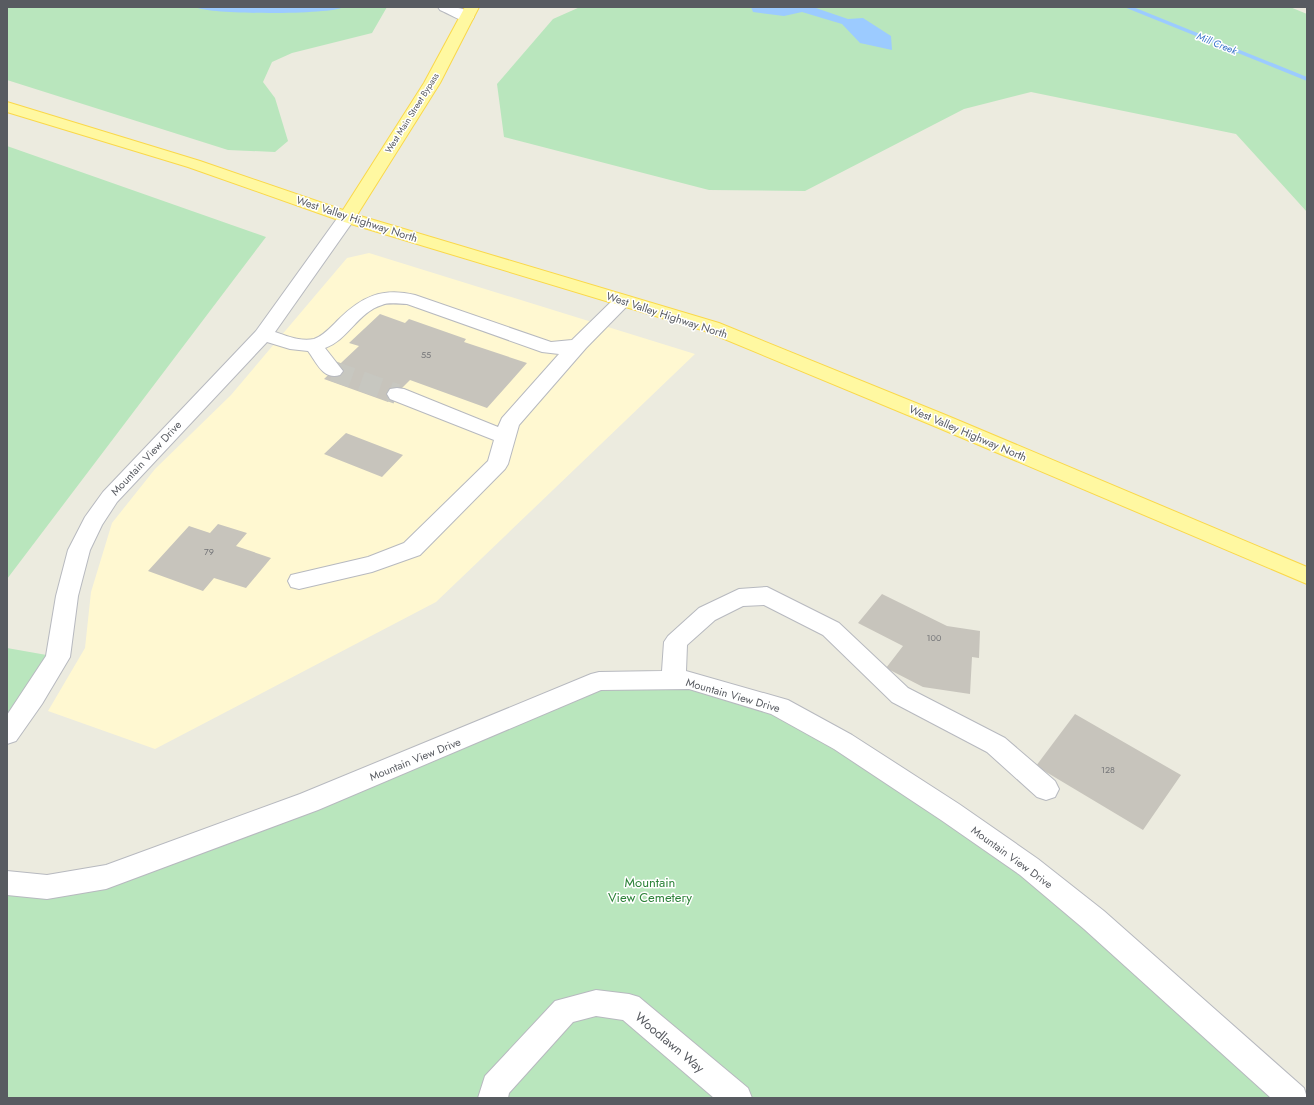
<svg xmlns="http://www.w3.org/2000/svg" width="1314" height="1105" font-family="Jost,sans-serif">
  <rect width="100%" height="100%" fill="#ecebdf"/>
  <path fill="#fff8d1" d="M369,253L695,354L436,602L155,749L48,711L85,648L91,592L112,523L155,469L231,395L347,258Z"/>
  <path fill="#b9e6bd" d="M7,7H387L372,33L292,53L272,62L263,82L275,98L288,141L275,152L228,150L7,80Z
    M580,7H1290L1307,14V212L1236,134L1031,92L964,109L805,191L709,190L504,137L497,84L553,19Z
    M7,146L266,237L7,579Z
    M7,648L58,657L7,734Z
    M689,680L779,707L950,812L1293,1098H7V883L106,877L599,681Z"/>
  <path fill="#9ccbff" d="M751,7H813L848,19L863,18L891,36L892,50L860,43L842,24L802,12L784,16L753,12Z"/>
  <g fill="none" stroke-linecap="round" stroke-linejoin="round">
    <path fill="#9ccbff" fill-rule="evenodd" d="M196,7H343C333,15 206,15 196,7Z
      M1124,7H1133L1307,77V81Z"/>
  </g>
  <path fill="#c7c4bc" d="M380,314L405,323L409,319L466,339L464,342L527,363L487,408L410,380L388,402L324,379L359,346L349,343Z
    M346,433L403,455L382,477L324,454Z
    M218,524L247,533L236,546L271,558L246,588L214,578L203,591L148,571L189,526L210,533Z
    M882,594L947,626L980,631L979,658L972,657L970,694L923,687L886,668L903,646L858,623Z
    M1075,714L1181,775L1143,830L1036,766Z"/>
  <g fill="none" stroke-linecap="round" stroke-linejoin="round">
    <path stroke="#c7c7c0" stroke-width="20" stroke-dasharray="20 10" stroke-linecap="butt" d="M333,371L397,394"/>
    <g stroke="#b7b9bf" stroke-width="2">
      <path id="minor" d="M438,7C450,7 467,6 474,17L472,20C461,23 450,14 440,10Z
        M347,212L353,213L356,217L275,332C287,336 301,342 314,339C323,336 331,327 338,320C361,297 382,287 415,295L551,342L572,340L616,297L623,295L630,297L632,301L586,348L519,425L508,464L505,469L420,555L372,572L299,589L291,587L288,581L291,575L368,557L404,543L488,461L494,440L390,399L387,394L390,389L397,388L404,389L498,427L502,418L559,354L542,352L407,304C399,304 389,302 382,305C358,312 348,340 325,348L343,371L340,375C323,380 317,363 308,351L290,349L267,342L117,502L102,525L90,550L78,596L70,657L42,704L16,741L7,744V715L46,656L56,596L68,550L85,517L103,492L256,331L341,213Z
        M767,587L839,623L908,688L1005,738L1055,781L1059,789L1055,797L1046,800L1037,797L987,752L892,702L823,635L764,605L743,606L715,620L687,645L686,671L788,700L852,735L959,804L1038,859L1104,911L1304,1088L1307,1098H1271L1084,929L1020,875L941,820L834,749L771,714L689,689L601,690L318,810L106,889L47,899L7,895V871L47,875L106,865L300,794L591,674L599,672L662,671L664,642L668,636L699,608L739,589Z
        M596,990L629,994L639,997L748,1088L752,1098H714L623,1020L596,1016L573,1022L509,1093L508,1098H478L485,1076L555,1001Z"/>
    </g>
    <g stroke="#fad84a" stroke-width="2">
      <path id="major" d="M465,7H479L440,83L357,215L719,323L948,416L1307,567V584L934,426L705,331L341,221L188,167L7,112V102L200,161L343,210L424,83Z"/>
    </g>
    <use href="#minor" fill="#fff" fill-rule="evenodd"/>
    <use href="#major" fill="#fff8a1" fill-rule="evenodd"/>
  </g>
  <g text-anchor="middle" stroke-width="3" stroke-linejoin="round" paint-order="stroke">
    <g font-size="9" fill="#585b61" stroke="#fff">
      <text transform="translate(412 113) rotate(-58)" y="3">West Main Street Bypass</text>
    </g>
    <g font-size="9" fill="#747578">
      <text x="426" y="358">55</text>
      <text x="209" y="555">79</text>
      <text x="934" y="641">100</text>
      <text x="1108" y="773">128</text>
    </g>
    <g font-size="10" font-style="italic" fill="#3872c9" stroke="#fff">
      <text transform="translate(1217 43) rotate(22)" y="4">Mill Creek</text>
    </g>
    <g font-size="11" fill="#585b61" stroke="#fff">
      <text transform="translate(357 219) rotate(18)" y="4">West Valley Highway North</text>
      <text transform="translate(667 315) rotate(18)" y="4">West Valley Highway North</text>
      <text transform="translate(968 433) rotate(23)" y="4">West Valley Highway North</text>
      <text transform="translate(146 458) rotate(-47)" y="4">Mountain View Drive</text>
      <text transform="translate(733 695) rotate(16)" y="4">Mountain View Drive</text>
      <text transform="translate(415 759) rotate(-22)" y="4">Mountain View Drive</text>
      <text transform="translate(1012 857) rotate(36)" y="4">Mountain View Drive</text>
    </g>
    <g font-size="13" fill="#2e833a" stroke="#fff">
      <text x="650" y="887">Mountain<tspan x="650" dy="15">View Cemetery</tspan></text>
    </g>
    <g font-size="13" fill="#585b61" stroke="#fff">
      <text transform="translate(670 1042) rotate(40)" y="5">Woodlawn Way</text>
    </g>
  </g>
  <rect width="1314" height="1105" fill="none" stroke="#585b61" stroke-width="16"/>
</svg>
